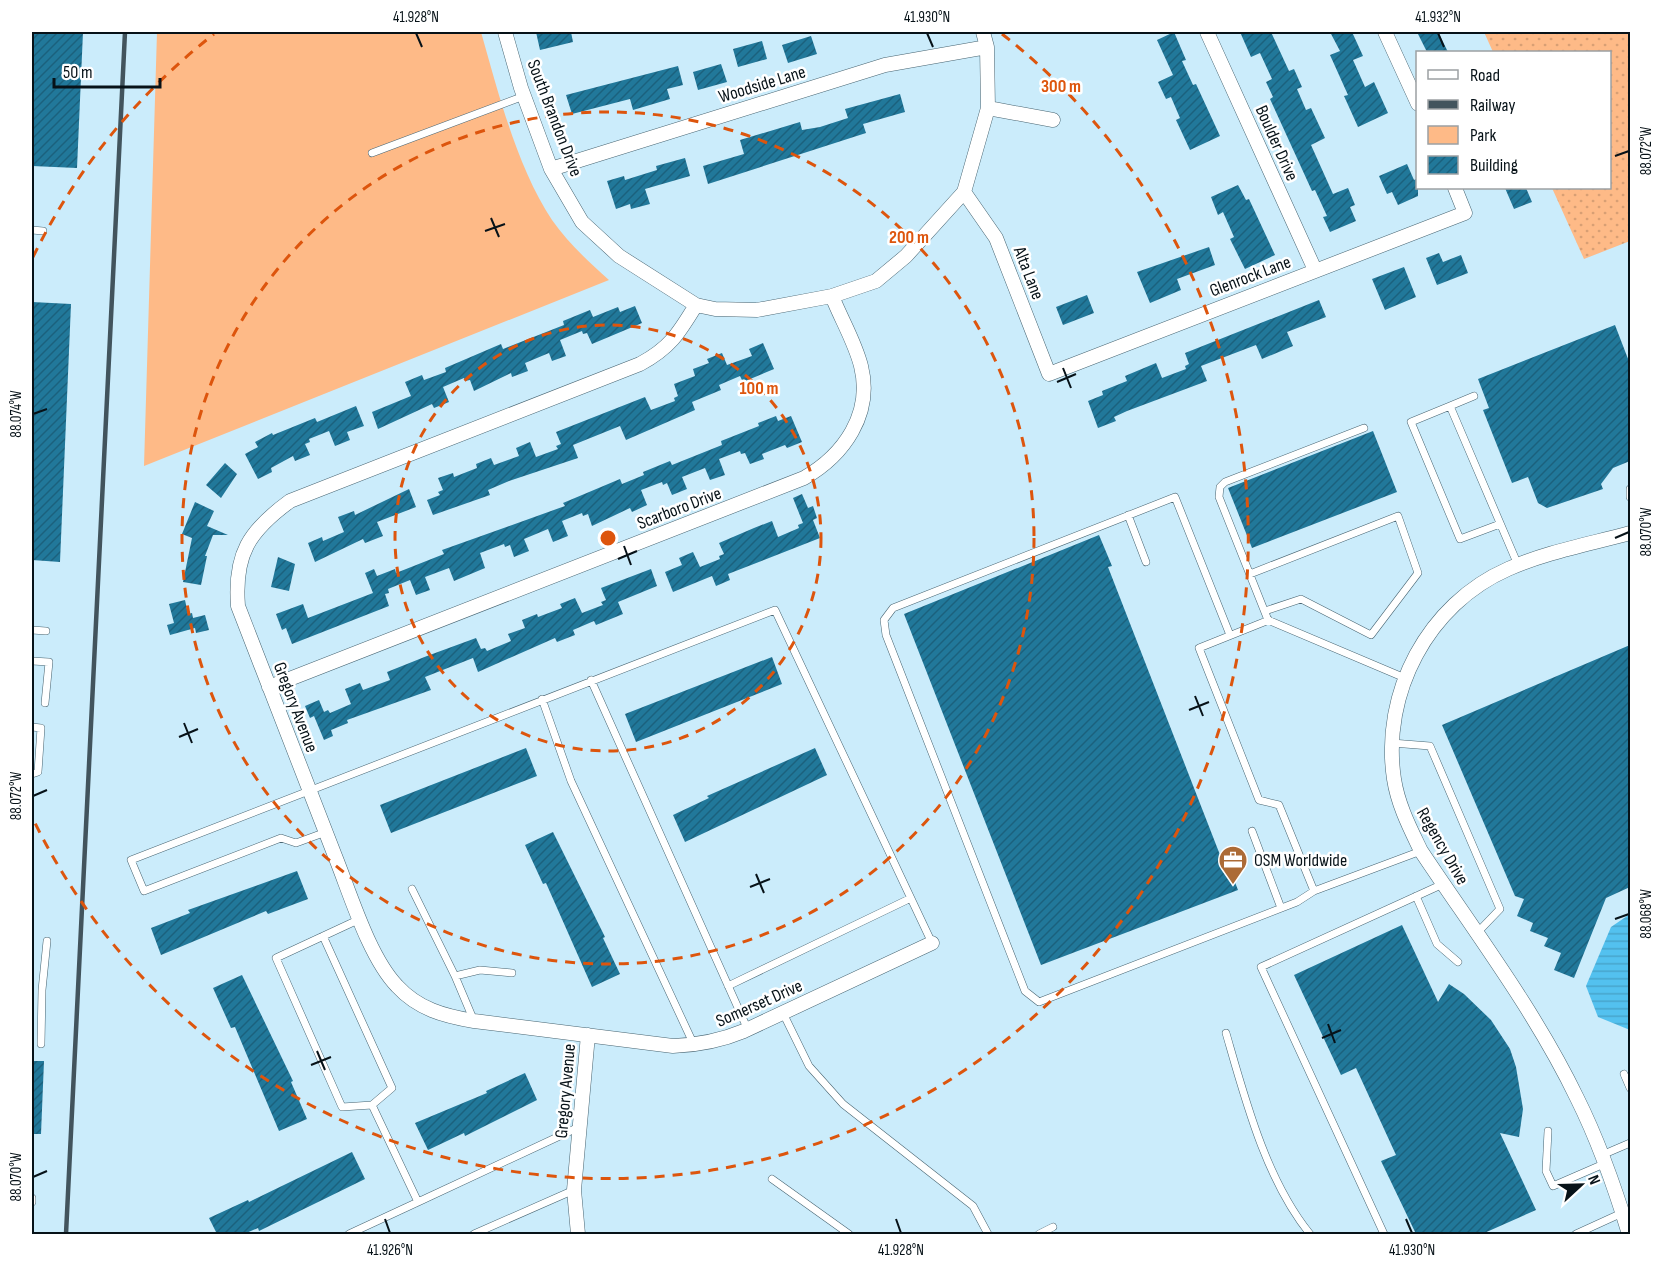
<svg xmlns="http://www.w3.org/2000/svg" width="1662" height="1266" font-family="'Sofia Sans Condensed',sans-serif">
  <defs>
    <pattern id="grass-dots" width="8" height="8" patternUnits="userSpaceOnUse" patternTransform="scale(1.5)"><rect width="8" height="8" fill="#feba87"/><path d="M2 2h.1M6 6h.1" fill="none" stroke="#d89f74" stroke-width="1.8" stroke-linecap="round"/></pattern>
    <pattern id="water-rules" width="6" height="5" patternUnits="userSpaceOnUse" patternTransform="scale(1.5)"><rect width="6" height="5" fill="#53c1ef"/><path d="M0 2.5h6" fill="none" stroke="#47a5cc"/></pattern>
    <pattern id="building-hatch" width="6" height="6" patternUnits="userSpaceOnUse" patternTransform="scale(1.5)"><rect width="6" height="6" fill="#21789a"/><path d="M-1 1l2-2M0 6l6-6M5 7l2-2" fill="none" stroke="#1b617d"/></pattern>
  </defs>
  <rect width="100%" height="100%" fill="#cbecfb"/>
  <path fill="url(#grass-dots)" d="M1484,32H1630V241L1584,259L1552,188H1610V52H1493Z"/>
  <path fill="#feba87" d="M157,32H481C498,92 517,167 552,220C568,243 589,262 609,280L144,466Z"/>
  <path fill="url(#water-rules)" d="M1630,914V1030L1598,1017L1586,986L1611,927Z"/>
  <path fill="url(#building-hatch)" d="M32,32H83L77,168L32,166Z
    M536,32H571L573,42L540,50Z
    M1174,32L1186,60L1182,61L1193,85L1196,84L1220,136L1190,150L1176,120L1180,118L1171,97L1166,99L1158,82L1173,75L1157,40Z
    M1240,32H1271L1289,71L1294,69L1302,87L1297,89L1306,110L1311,108L1325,138L1311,145L1333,194L1348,188L1355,205L1350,207L1356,221L1330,232L1323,217L1327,216L1315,190L1312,191L1270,99L1273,97L1266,82L1272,79L1260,53L1251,57Z
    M1330,32H1352L1363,56L1353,60L1365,87L1374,82L1388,113L1358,127L1344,96L1348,95L1330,55L1340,51Z
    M1417,32H1438L1448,52H1427Z
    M811,36L817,54L788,63L782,45Z
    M762,41L767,59L738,67L733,49Z
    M721,64L727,82L698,90L693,72Z
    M678,66L683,85L667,89L670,99L633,110L630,99L572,114L566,95Z
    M900,94L905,112L863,124L866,133L708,184L703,166L744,154L740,140L800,122L802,130L820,127L848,118L845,109Z
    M685,158L690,176L645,189L650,204L631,209L630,204L616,209L607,181L624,176L625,180L657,170L656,166Z
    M1407,164L1414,180L1418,178V196L1398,205L1392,192L1387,194L1379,176Z
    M1238,185L1246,200L1249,199L1275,255L1245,269L1230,239L1234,237L1223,212L1218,215L1211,197Z
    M1505,188H1526L1532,202L1514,209Z
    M1209,247L1215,265L1177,279L1181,290L1150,303L1137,272Z
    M1439,253L1443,262L1461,255L1468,273L1437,285L1426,258Z
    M1404,267L1416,297L1385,310L1372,279Z
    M1087,295L1094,313L1063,325L1056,307Z
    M1319,300L1326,317L1287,332L1293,346L1262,359L1256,345L1201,366L1207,381L1127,411L1114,417L1116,421L1098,428L1088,401L1103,395L1102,391L1127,381L1125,376L1156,363L1162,378L1186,369L1185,366L1189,364L1185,353Z
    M32,302L71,304L60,562L32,560Z
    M635,306L642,323L592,344L587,333L583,334L582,331L560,340L566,356L552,361L549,353L525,363L528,371L512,377L511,373L474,391L470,380L465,381L464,378L443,387L449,402L434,408L432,404L378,429L372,412L411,396L405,382L422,375L424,380L446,372L445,368L501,344L503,349L564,325L563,321L590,310L593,317L618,307L620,312Z
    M1615,325L1630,364V461L1613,468L1601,484L1603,489L1547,508L1538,503L1528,477L1512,483L1483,410L1489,408L1478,379Z
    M763,343L774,369L743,382L740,376L719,385L721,390L692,402L695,410L626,440L620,426L573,445L578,458L509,481L488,490L490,495L433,515L427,500L440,495L438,492L443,490L438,478L453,473L454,477L477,468L476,464L491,458L494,465L519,456L516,448L530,442L536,457L558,449L556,446L561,444L556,432L645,397L651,410L675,401L674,398L678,396L674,384L695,376L693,369L709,363L707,359L722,353L727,365L752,356L749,349Z
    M356,406L364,426L347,432L350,440L335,446L329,431L309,439L310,442L305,444L310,455L295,461L293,456L271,468L272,472L258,479L245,454L258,447L255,442L272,433L273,435L315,418L317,422Z
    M776,416L778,421L791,416L802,442L787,448L785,445L762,454L764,459L750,464L745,453L741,454L740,451L719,459L725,475L710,480L705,468L682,477L687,489L672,495L667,483L663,485L662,482L641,490L647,505L632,512L630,508L592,526L588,514L583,516L582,513L562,521L568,536L553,542L548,529L524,539L529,551L514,557L510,545L505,547L504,544L480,553L485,568L454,581L449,568L425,577L430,590L416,595L410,580L388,589L389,593L385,594L389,606L292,644L286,628L282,630L276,614L303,604L308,618L373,593L365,573L374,569L377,576L395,569L396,573L444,554L442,550L565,506L563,503L620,479L622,484L644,475L643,472L670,461L672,465L722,445L721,441L759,426L758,423Z
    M1373,431L1397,492L1252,548L1228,488Z
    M225,463L237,474L221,498L206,485Z
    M409,489L416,507L377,522L383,536L365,543L363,539L315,562L308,543L322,537L323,541L344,532L338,517L354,511L355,515Z
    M802,494L808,508L813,506L817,518L813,520L820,538L728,574L730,580L716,586L712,576L673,592L665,572L682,565L679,558L693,552L700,567L720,559L719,556L724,554L719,543L754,528L772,521L778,537L799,528L798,525L803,523L793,498Z
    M195,502L214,511L207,526L228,535H213L205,556H207L201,585L183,582L192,538L182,534Z
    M1099,535L1112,566L1108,567L1222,860L1226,859L1238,890L1041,965L904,614Z
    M278,557L295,564L289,591L271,587Z
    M651,569L657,586L618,602L623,614L596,625L594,621L573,630L575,635L557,642L555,638L478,672L473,658L425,677L431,690L347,720L348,723L331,730L333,736L324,740L314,716L310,718L305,706L319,700L324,712L328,710L330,713L351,704L345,689L360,683L363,690L390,680L387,672L427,656L476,638L481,649L485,648L487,651L511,641L508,634L525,628L522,620L537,614L538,617L562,608L560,604L575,598L582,613L603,605L601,602L606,600L601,588Z
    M185,600L188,614L192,613L193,618L205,615L209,630L196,633L195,628L170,635L167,625L174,623L169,604Z
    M1630,645V887L1606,898L1574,978L1554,970L1561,953L1544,946L1548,938L1530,931L1533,923L1517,916L1524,899L1515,896L1442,725Z
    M772,657L782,684L636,742L625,714Z
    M526,748L537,776L391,833L380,805Z
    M815,748L827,775L685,842L673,815L709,798L707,796Z
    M553,832L605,937L603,938L620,974L592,987L546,883L543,884L525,845Z
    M297,871L308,899L268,914L266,911L161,955L151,928L190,913L188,910Z
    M1402,925L1438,1002L1449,984L1464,994L1491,1020L1510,1049L1516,1067L1523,1109L1519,1137L1500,1133L1536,1210L1482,1234H1416L1381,1161L1396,1155L1356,1068L1341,1075L1294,975Z
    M242,975L293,1081L291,1082L307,1119L279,1131L235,1027L231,1028L213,988Z
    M32,1061H44L41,1134H32Z
    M525,1073L537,1100L465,1136L464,1133L428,1150L415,1123L487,1093L486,1091Z
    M352,1152L365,1179L259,1231L258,1228L244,1234H217L209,1218L248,1200L249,1202Z"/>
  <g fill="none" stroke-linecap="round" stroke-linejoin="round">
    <g stroke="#476471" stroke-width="8">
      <path id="service" d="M372,153L524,96
        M32,230L43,231
        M1474,396L1450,406L1518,565
        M1450,406L1411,422L1460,539L1500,524
        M1364,428L1225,482L1220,487L1219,497L1268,620L1405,678
        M1630,489V497
        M1128,515L1146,562
        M1250,574L1398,516L1418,573L1371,635L1301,599L1265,611
        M1269,620L1199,648L1259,800L1279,805L1314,891L1421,851
        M32,630L46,631
        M1230,635L1175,497L893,608L884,620L886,635L1025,991L1039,1002L1297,902L1314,891
        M32,661L49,662L45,703
        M591,680L748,1030
        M542,699L571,781L694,1045
        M32,727L41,728L38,772L32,774
        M1392,743L1430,746L1500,909L1476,934
        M1252,831L1281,908
        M326,832L296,843L281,838L144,891L131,860L775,610L932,943
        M412,889L455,976L474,1021
        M1416,896L1437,944L1458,962
        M360,919L276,958L342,1107L372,1105L418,1202L579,1127
        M323,936L392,1088L372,1105
        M455,976L480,970L512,973
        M728,986L909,899
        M783,1013L809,1066L843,1104L973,1206L988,1234
        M1226,1033C1245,1099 1266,1180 1310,1234
        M41,1044L42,990L47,941
        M1624,1074L1630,1088
        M1548,1131L1546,1171L1553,1186L1606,1163
        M1602,1155L1630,1143
        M772,1179L849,1234
        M32,1202V1198
        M349,1234L418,1202
        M474,1234L574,1190
        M1039,1234L1053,1227
        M1384,1234L1261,967L1443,884
        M1576,1234L1622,1213"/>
    </g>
    <g stroke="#476471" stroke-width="15">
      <path id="minor" d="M505,32L521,88L551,169L582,222L619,256L696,305L715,309L757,310L832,296L876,281L906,256L964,192L988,108L987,47L983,32
        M1207,32L1315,270
        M1385,32L1418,104
        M988,108L1053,120
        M551,169L885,65L987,47
        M964,192L996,238L1049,374L1465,213L1455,188
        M696,305C679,333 670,348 640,364L290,501C249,531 234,554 238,606C270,689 302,772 335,856C350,893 369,957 397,986C418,1009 444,1016 474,1021L673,1046C699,1045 720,1041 744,1031L932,943
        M269,687L804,478C844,455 873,414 861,366C855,342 841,319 832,296
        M578,1234L574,1190L588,1035
        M1629,1234C1615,1188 1599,1142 1577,1098C1535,1011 1475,932 1421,851C1410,828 1398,805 1394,779C1381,693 1428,604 1508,569C1546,552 1590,544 1630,533"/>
    </g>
    <use href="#service" stroke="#fff" stroke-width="7"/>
    <use href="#minor" stroke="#fff" stroke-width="14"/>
    <path stroke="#42545d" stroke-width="4.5" d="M66,1234L125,32"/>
  </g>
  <path fill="none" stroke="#071218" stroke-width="2" d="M416,33L422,47M927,33L933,47M1438,33L1444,47M1615,156L1629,151M491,218L499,237M485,231L505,224M1063,368L1071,388M1057,382L1076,374M33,414L47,409M1615,538L1629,532M624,546L631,565M618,559L637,551M1195,696L1203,716M1189,710L1209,702M184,723L192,743M179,737L198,729M33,796L47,790M756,874L764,893M750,887L770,879M1615,919L1629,914M1328,1024L1335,1043M1322,1038L1341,1030M317,1051L325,1070M311,1065L331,1057M33,1177L47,1171M385,1219L390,1233M896,1219L901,1233M1406,1219L1412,1233"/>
  <g fill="none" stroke="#dd550d" stroke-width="3" stroke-dasharray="10 8">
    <circle cx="608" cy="538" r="213"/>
    <circle cx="608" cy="538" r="426"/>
    <path d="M33 257A640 640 0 0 1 214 34M1002 34A640 640 0 1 1 33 819"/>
  </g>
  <defs>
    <g id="office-pin" transform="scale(1.5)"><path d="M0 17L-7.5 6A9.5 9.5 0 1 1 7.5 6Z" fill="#ac6b36" stroke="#fff"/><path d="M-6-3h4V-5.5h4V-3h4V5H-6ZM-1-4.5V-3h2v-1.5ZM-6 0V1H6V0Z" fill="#fff"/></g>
  </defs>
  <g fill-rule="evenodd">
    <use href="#office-pin" x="1233" y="860"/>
  </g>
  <g text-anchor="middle" stroke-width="5" stroke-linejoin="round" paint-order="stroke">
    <g font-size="18" fill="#071218" stroke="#fff">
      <text transform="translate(762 84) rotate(-17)" y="6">Woodside Lane</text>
      <text transform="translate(555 118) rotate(69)" y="6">South Brandon Drive</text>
      <text transform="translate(1277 143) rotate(66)" y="6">Boulder Drive</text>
      <text transform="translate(1029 273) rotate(69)" y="6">Alta Lane</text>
      <text transform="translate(1250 276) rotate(-21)" y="6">Glenrock Lane</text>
      <text transform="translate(679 508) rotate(-21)" y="6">Scarboro Drive</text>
      <text transform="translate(296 707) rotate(69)" y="6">Gregory Avenue</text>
      <text transform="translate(1443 846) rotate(60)" y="6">Regency Drive</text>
      <text transform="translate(759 1003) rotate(-24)" y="6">Somerset Drive</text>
      <text transform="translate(565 1091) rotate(-85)" y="6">Gregory Avenue</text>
    </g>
    <g font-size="18" fill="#071218" stroke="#fff" text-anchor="start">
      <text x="1254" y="866">OSM Worldwide</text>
    </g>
  </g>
  <circle cx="608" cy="538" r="9" fill="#dd550d" stroke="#fff" stroke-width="3"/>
  <g font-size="18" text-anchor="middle" font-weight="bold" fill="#dd550d" stroke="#fff" stroke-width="5" stroke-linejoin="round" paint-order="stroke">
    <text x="1061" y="92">300 m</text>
    <text x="909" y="243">200 m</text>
    <text x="759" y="394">100 m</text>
  </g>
  <rect width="1662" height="1266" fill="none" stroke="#ffffff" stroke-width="66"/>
  <rect x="1416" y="51" width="195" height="138" fill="#ffffff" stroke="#9ca0a3" stroke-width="1.5"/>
  <rect x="1428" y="70" width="30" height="9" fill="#ffffff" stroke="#9ca0a3" stroke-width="1.5"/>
  <text x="1470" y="81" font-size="18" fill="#071218">Road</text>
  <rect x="1428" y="100" width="30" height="9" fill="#42545d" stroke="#9ca0a3" stroke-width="1.5"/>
  <text x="1470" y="111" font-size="18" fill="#071218">Railway</text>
  <rect x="1428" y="126" width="30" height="18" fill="#feba87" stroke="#9ca0a3" stroke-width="1.5"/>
  <text x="1470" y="141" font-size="18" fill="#071218">Park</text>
  <rect x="1428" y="156" width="30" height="18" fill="url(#building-hatch)" stroke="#9ca0a3" stroke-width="1.5"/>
  <text x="1470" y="171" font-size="18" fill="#071218">Building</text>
  <g transform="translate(1581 1185) rotate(68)" stroke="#ffffff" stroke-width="4.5" paint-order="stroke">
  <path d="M0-4.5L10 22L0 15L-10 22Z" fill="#071218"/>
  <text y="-9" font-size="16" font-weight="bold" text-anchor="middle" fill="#071218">N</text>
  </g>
  <path d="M54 78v9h106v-9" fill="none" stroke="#071218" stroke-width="3"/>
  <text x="63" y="78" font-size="18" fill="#071218" stroke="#ffffff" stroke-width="4.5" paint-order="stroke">50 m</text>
  <rect x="33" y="33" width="1596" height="1200" fill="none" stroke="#071218" stroke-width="2"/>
  <g font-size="15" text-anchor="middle" fill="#071218">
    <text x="416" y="22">41.928°N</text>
    <text x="927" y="22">41.930°N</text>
    <text x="1438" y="22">41.932°N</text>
    <text transform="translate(1646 151) rotate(-90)" y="5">88.072°W</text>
    <text transform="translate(16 414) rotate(-90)" y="5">88.074°W</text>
    <text transform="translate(1646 532) rotate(-90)" y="5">88.070°W</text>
    <text transform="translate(16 796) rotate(-90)" y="5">88.072°W</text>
    <text transform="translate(1646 914) rotate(-90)" y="5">88.068°W</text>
    <text transform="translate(16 1177) rotate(-90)" y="5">88.070°W</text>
    <text x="390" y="1255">41.926°N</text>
    <text x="901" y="1255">41.928°N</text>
    <text x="1412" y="1255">41.930°N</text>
  </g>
</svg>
